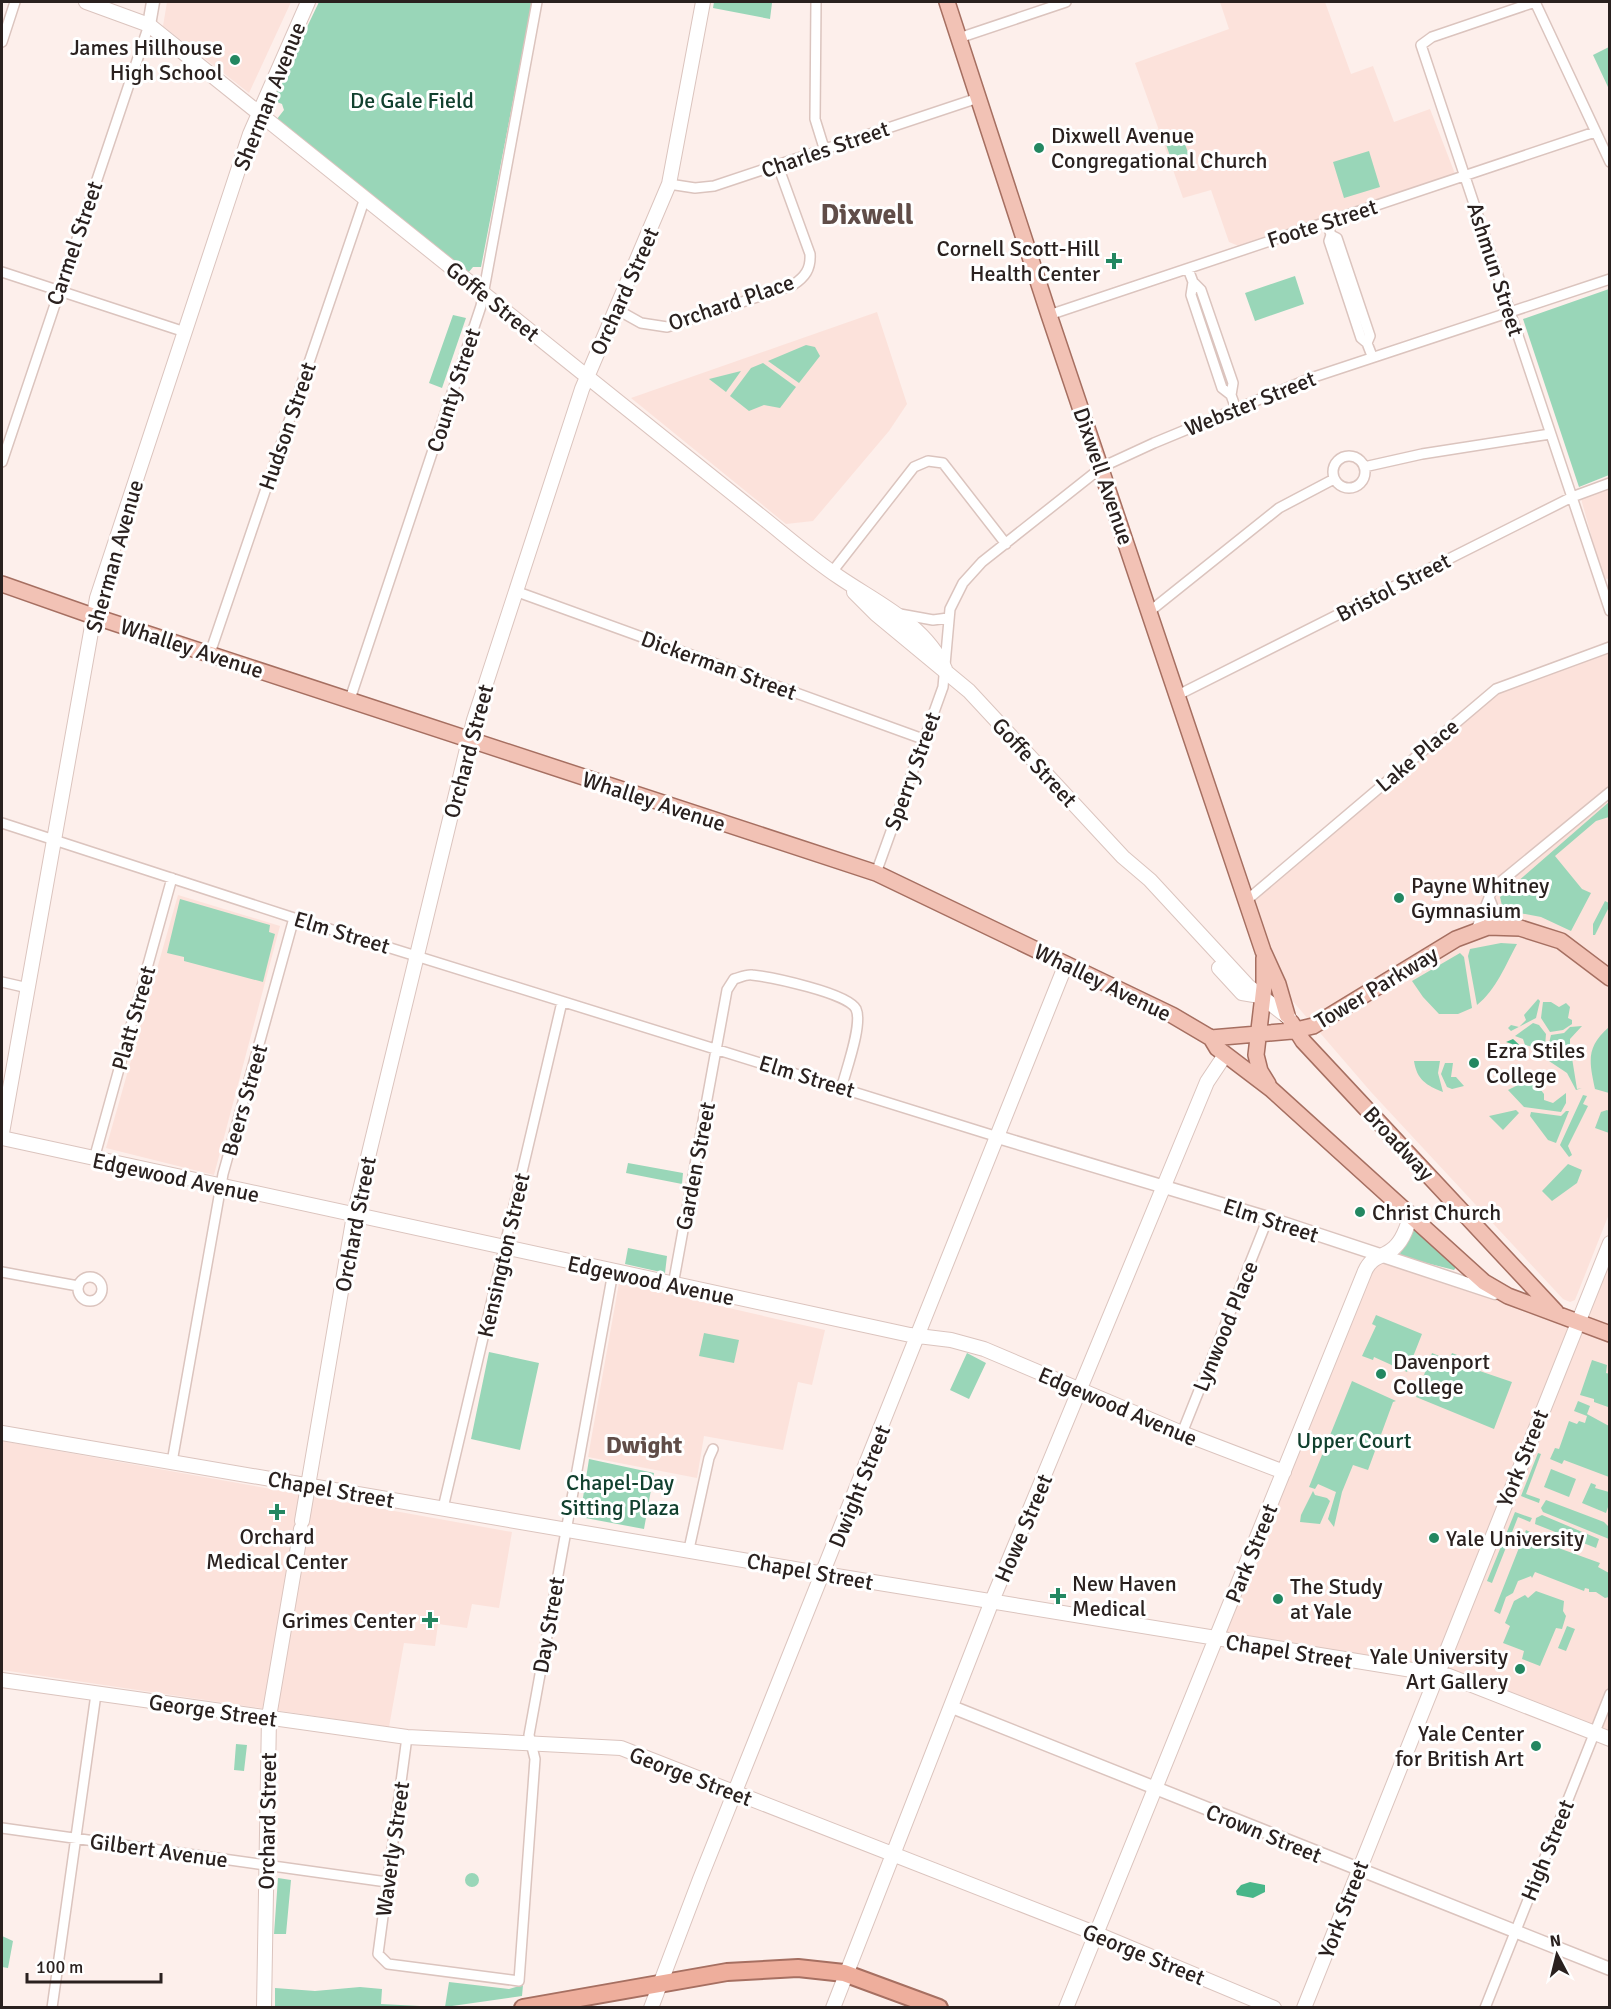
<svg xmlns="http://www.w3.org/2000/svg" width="1611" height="2009" font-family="Signika,sans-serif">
  <rect width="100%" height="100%" fill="#fdefeb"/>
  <path fill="#fce2db" d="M167,2H291L249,93L163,26Z
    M1220,2H1325L1351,74L1373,66L1394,122L1430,109L1457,179L1246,249L1229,242L1211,190L1183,198L1135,63L1229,29Z
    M877,312L907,404L889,431L813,521L786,524L631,398Z
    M1609,483V579L1603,578L1580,495Z
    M1609,647V1214L1575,1300L1570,1302L1563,1299L1371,1092L1278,984L1247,900L1496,689Z
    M178,895L280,926L214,1175L106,1148Z
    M1609,1243V1739L1449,1676L1217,1639L1374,1258L1578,1321Z
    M619,1283L825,1330L812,1385L798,1382L783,1450L704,1436L697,1478L588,1457Z
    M2,1441L512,1532L499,1608L472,1604L467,1628L438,1624L435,1646L404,1643L389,1727L2,1670Z"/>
  <path fill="#99d6b8" d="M319,2H532L481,267H473L468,273L277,119L284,110L282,104L272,100Z
    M714,2L772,3L770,19L713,8Z
    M1609,47L1610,87H1608L1593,55Z
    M1180,130L1192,164L1175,170L1163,136Z
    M1369,151L1380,187L1344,198L1333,162Z
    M1295,276L1304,304L1255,321L1245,293Z
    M1609,289V475L1579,487L1523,319Z
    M453,315L466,318L442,388L429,383Z
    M806,345L815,347L820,356L799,383L768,361Z
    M763,363L796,387L780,408L764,405L749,411L730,396L751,368Z
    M741,371L726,392L709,379Z
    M1609,802V817L1596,821L1555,856L1582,889L1591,893L1571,931L1541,917L1503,910L1500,897Z
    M180,899L270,925L269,932L275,934L263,982L184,961V957L167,953Z
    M1605,901L1609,903V907L1595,935H1593V924Z
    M1501,943L1517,944C1506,964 1496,990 1477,1005L1468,956L1470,949Z
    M1460,953L1464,957L1472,1008L1458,1014H1439L1423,997L1412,981Z
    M1538,999L1540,1001L1536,1018L1511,1031L1508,1028L1511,1025L1519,1027L1526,1020L1524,1015Z
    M1543,1002H1551L1559,1007L1566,1003L1570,1007L1568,1018L1572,1020V1024L1563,1030L1550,1032L1541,1018Z
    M1533,1023L1539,1025L1546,1034L1545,1046L1541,1049L1525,1045L1523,1039L1515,1036Z
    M1582,1026L1570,1039V1047L1562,1044L1557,1047L1558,1053L1572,1058L1577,1089L1582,1088L1576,1090L1567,1073L1549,1061L1548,1047L1551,1035L1564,1033L1570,1027Z
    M1609,1027V1093L1595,1089C1589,1061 1586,1047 1609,1027Z
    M1414,1061H1440L1438,1073L1443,1092C1426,1085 1417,1080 1414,1061Z
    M1445,1063H1453L1451,1077H1456L1464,1086L1452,1089L1447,1087L1441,1074Z
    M1524,1082L1537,1085L1544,1094V1100L1553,1103L1566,1093V1103L1561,1112L1524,1107L1508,1090Z
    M1583,1095L1587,1096L1583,1104L1588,1106L1568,1146L1572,1155L1569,1157L1560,1145Z
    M1516,1110L1519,1113L1503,1130L1489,1116Z
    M1607,1110L1609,1111V1133L1595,1128L1601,1112Z
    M1566,1111H1569L1556,1143L1548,1140L1530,1116L1531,1112L1561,1116Z
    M628,1163L683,1173L682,1184L626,1173Z
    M1568,1164L1582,1170L1577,1183L1552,1201L1542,1191Z
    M1414,1225L1457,1266L1454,1270L1399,1256Z
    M628,1248L667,1256L665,1273L625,1264Z
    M1376,1315L1422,1334L1407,1372L1374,1357L1373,1360L1362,1356L1376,1326L1372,1324Z
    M704,1333L739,1340L734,1363L699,1356Z
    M489,1352L539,1363L520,1450L471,1439Z
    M967,1353L986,1363L969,1399L950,1390Z
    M1432,1353L1449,1360L1452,1353L1470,1360L1468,1367L1512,1382L1494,1429L1416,1397Z
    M1592,1360L1607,1365L1606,1373L1610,1374L1608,1407L1594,1402V1399L1580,1395Z
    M1352,1381L1396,1401L1393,1402L1368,1470L1353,1465L1342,1492L1334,1527L1328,1519L1336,1492L1318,1484L1315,1489L1309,1487Z
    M1578,1401L1590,1406L1587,1414L1609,1426V1477L1564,1460L1562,1464L1550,1459L1555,1448L1559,1449L1569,1421L1577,1424L1579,1421L1585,1423L1587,1416L1574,1411Z
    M1538,1453L1541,1454L1526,1494L1540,1499L1539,1503L1521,1496Z
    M589,1459L654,1473L644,1529L580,1517Z
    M1551,1469L1576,1479L1569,1497L1544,1487Z
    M1591,1483L1596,1485L1595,1488L1609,1492V1504L1606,1513L1582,1503Z
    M1313,1491L1315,1495L1327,1498L1330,1501L1320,1524L1300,1522L1301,1515Z
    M1546,1500L1604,1522L1609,1527V1539L1543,1512L1541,1508Z
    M1515,1512L1532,1518L1530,1522L1518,1517L1492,1583L1487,1581Z
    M1542,1515L1599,1539L1596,1548L1535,1524L1536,1518Z
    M1526,1530L1530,1532L1528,1537L1600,1563L1598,1567L1609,1573V1597L1605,1598L1596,1592H1589V1589L1585,1588L1584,1591L1535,1572L1532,1578L1531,1576L1518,1581L1513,1593L1506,1597L1500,1614L1494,1611Z
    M1536,1591L1564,1601L1563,1611L1566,1616L1562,1629L1556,1628L1540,1666L1522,1659L1524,1651L1503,1643L1510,1626L1505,1623L1514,1601L1525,1595L1528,1598Z
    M1567,1626L1575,1629L1566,1651L1558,1648Z
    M236,1744L247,1745L244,1771L234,1770Z
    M465 1880a7 7 0 1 1 14 0a7 7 0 1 1-14 0Z
    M278,1878L291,1880L286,1934H274Z
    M2,1936L13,1941L8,1968L2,1967Z
    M449,1982L509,1989L523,1985L522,1996L445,2007Z
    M360,1987L382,1989L381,2004L439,2007H275V1988L315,1991Z"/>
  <path fill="#48b689" d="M1513,1039L1526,1051L1521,1058H1514L1518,1054L1512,1044L1506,1042Z
    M1250,1882L1265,1885V1892L1253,1898L1237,1895L1236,1891L1241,1885Z"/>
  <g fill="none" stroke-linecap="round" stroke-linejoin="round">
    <g stroke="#dbc4be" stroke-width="12">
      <path id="minor" d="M816,2L815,119L824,148
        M1535,2L1432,37L1421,45L1610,611
        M1535,2L1610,162
        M959,38L1066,2
        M2,42L15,2
        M669,184L695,188L714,186L978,98
        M1327,222L1331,235L1329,241L1361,338L1367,343L1372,356
        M1331,235L1337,238L1370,336L1367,343
        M1188,269L1193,282L1191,295L1222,388L1231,395L1236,409
        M2,272L185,332
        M1193,282L1201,290L1233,383L1231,395
        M616,309L641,323L667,327L793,285C805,277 811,269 810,254L778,166
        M1049,315L1595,132
        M1333 472a16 16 0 1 1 32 0a16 16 0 1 1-32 0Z
        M2,462L149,25
        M1364,467L1422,454L1550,434
        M832,572L914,467L928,461L943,463L1006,544
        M515,591L923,739
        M1149,612L1279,508L1334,479
        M900,614L933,620L948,618
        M210,653L365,198
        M1178,695L1572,497L1610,483
        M350,699L481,306L537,2
        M2,823L294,918L998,1137
        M876,873L943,687L950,609L963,583L982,562L1102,467L1154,443L1311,378L1610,279
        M1489,897L1500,926
        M1247,900L1496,689L1610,647
        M1476,930L1493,888L1610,792
        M2,982L28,988
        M94,1159L172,878
        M2,1272L78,1286
        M78 1289a12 12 0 1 1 24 0a12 12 0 1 1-24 0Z
        M673,1285L727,990L734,979C739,978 746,974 752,975C771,977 848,993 856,1009C863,1024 846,1070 842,1086
        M1182,1433L1268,1218
        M172,1462L223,1174L294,918
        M443,1508L562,1002
        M689,1549L709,1458L713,1449
        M407,1737L378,1954L388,1964L519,1981L535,1759L529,1735L613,1272
        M2,1828L387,1882
        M52,2008L96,1694
        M1485,2008L1610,1694"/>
    </g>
    <g stroke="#dbc4be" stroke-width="15">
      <path id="tertiary" d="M149,25L153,2
        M998,1137L1268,1218L1495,1293
        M952,1707L1610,1969"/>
    </g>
    <g stroke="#dbc4be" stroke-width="16">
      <path id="secondary" d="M86,2L149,25L762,517C787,537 812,559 839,577C877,603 925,624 945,669
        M854,592L876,614L969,691L1123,857L1150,880L1248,986L1289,1018
        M1219,968L1242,993L1260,996
        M2,1133L97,598L250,134L308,2
        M2,1138L910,1335L951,1340L984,1349L1182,1433L1284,1472
        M2,1433L824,1574L1449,1676L1610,1739
        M302,1521L354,1215L474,720L582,389L669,184L703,2
        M2,1680L407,1737L621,1748L1097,1934L1274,2008
        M264,2008L269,1717L301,1529
        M651,2008L700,1879L1066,964
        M833,2008L992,1601L1207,1082L1225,1055
        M1066,2008L1365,1271C1372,1255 1383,1258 1394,1248C1404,1239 1408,1225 1411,1213
        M1304,2008L1610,1243"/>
    </g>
    <g stroke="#a66f61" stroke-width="18">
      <path id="primary" d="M947,2L1049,315L1263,951L1278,984L1287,1015
        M2,584L93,616L876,873L1172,1015L1211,1038L1217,1048L1271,1089L1484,1282L1508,1296L1610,1334
        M1264,958V987L1256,1055L1260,1071L1268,1084
        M1291,1022L1303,1041L1556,1312
        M1211,1038L1292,1031L1313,1026L1456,939L1488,927L1520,928L1561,941L1610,978"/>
    </g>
    <g stroke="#a66f61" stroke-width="20">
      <path id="trunk" d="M523,2008L727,1972L798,1968L844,1973L939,2008"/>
    </g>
    <use href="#minor" stroke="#fff" stroke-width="9"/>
    <use href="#tertiary" stroke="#fff" stroke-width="12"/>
    <use href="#secondary" stroke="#fff" stroke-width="14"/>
    <use href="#primary" stroke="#f2c2b5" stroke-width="15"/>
    <use href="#trunk" stroke="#eeae9c" stroke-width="16"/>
  </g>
  <g fill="#238761" stroke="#fff" stroke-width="2">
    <circle cx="235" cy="60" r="6"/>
    <circle cx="1039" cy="148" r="6"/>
    <path d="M1111 252h6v6h6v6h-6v6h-6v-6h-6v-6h6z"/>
    <circle cx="1399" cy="898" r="6"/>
    <circle cx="1474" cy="1063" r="6"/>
    <circle cx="1360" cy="1212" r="6"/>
    <circle cx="1381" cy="1374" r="6"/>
    <path d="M274 1503h6v6h6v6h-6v6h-6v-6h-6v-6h6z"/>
    <circle cx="1434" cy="1538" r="6"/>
    <path d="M1055 1587h6v6h6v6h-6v6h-6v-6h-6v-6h6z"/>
    <circle cx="1278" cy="1599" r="6"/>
    <path d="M427 1611h6v6h6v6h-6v6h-6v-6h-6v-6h6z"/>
    <circle cx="1520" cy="1669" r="6"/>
    <circle cx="1536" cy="1746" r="6"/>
  </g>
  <g text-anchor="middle" stroke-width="6" stroke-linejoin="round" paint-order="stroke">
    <g font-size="22" fill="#2a211f" stroke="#fff" text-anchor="start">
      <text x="223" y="55" text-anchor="end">James Hillhouse<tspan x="223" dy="25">High School</tspan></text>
      <text x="1051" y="143">Dixwell Avenue<tspan x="1051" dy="25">Congregational Church</tspan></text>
      <text x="1100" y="256" text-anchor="end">Cornell Scott-Hill<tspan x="1100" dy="25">Health Center</tspan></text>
      <text x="1411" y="893">Payne Whitney<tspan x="1411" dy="25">Gymnasium</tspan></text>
      <text x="1486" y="1058">Ezra Stiles<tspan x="1486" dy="25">College</tspan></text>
      <text x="1372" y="1220">Christ Church</text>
      <text x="1393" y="1369">Davenport<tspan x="1393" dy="25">College</tspan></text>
      <text x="277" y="1544" text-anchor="middle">Orchard<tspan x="277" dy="25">Medical Center</tspan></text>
      <text x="1446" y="1546">Yale University</text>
      <text x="1072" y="1591">New Haven<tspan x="1072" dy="25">Medical</tspan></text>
      <text x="1290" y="1594">The Study<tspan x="1290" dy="25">at Yale</tspan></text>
      <text x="416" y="1628" text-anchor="end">Grimes Center</text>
      <text x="1508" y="1664" text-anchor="end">Yale University<tspan x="1508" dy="25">Art Gallery</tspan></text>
      <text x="1524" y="1741" text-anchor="end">Yale Center<tspan x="1524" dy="25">for British Art</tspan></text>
    </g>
    <g font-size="22" fill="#2a211f" stroke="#fff">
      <text transform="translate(269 96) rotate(-68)" y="8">Sherman Avenue</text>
      <text transform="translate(825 149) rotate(-19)" y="8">Charles Street</text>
      <text transform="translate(1322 223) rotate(-18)" y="8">Foote Street</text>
      <text transform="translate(74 243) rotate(-71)" y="8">Carmel Street</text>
      <text transform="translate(1496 269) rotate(72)" y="8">Ashmun Street</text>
      <text transform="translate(624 291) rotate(-66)" y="8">Orchard Street</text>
      <text transform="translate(493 301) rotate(39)" y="8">Goffe Street</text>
      <text transform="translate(731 302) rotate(-19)" y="8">Orchard Place</text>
      <text transform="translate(453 390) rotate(-72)" y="8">County Street</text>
      <text transform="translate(1250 403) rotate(-22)" y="8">Webster Street</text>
      <text transform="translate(287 426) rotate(-71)" y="8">Hudson Street</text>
      <text transform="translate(1104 476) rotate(71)" y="8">Dixwell Avenue</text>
      <text transform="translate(114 556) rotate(-74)" y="8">Sherman Avenue</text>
      <text transform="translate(1393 587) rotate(-27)" y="8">Bristol Street</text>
      <text transform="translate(192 648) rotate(18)" y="8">Whalley Avenue</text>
      <text transform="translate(719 665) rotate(20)" y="8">Dickerman Street</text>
      <text transform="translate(468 751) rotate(-75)" y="8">Orchard Street</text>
      <text transform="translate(1417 755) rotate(-40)" y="8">Lake Place</text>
      <text transform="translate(1035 762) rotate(47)" y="8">Goffe Street</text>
      <text transform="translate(912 771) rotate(-70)" y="8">Sperry Street</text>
      <text transform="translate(654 801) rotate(18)" y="8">Whalley Avenue</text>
      <text transform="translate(342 932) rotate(17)" y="8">Elm Street</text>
      <text transform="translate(1103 982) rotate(26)" y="8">Whalley Avenue</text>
      <text transform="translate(1376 987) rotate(-31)" y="8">Tower Parkway</text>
      <text transform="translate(133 1018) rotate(-74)" y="8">Platt Street</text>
      <text transform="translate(807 1076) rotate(17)" y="8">Elm Street</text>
      <text transform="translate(244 1100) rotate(-74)" y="8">Beers Street</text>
      <text transform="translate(1399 1143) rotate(47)" y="8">Broadway</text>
      <text transform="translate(695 1166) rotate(-79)" y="8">Garden Street</text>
      <text transform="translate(176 1177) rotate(12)" y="8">Edgewood Avenue</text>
      <text transform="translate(1271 1220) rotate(18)" y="8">Elm Street</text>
      <text transform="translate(355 1224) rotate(-79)" y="8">Orchard Street</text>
      <text transform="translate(503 1255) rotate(-77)" y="8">Kensington Street</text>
      <text transform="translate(651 1280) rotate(12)" y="8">Edgewood Avenue</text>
      <text transform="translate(1225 1326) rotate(-68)" y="8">Lynwood Place</text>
      <text transform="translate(1118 1406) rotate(23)" y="8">Edgewood Avenue</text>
      <text transform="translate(1522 1458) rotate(-68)" y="8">York Street</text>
      <text transform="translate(859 1486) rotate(-68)" y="8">Dwight Street</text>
      <text transform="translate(331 1489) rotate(10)" y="8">Chapel Street</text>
      <text transform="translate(1023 1528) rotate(-67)" y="8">Howe Street</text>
      <text transform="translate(1251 1553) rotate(-68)" y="8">Park Street</text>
      <text transform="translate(810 1571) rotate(10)" y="8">Chapel Street</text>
      <text transform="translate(548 1625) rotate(-80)" y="8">Day Street</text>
      <text transform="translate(1289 1651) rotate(9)" y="8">Chapel Street</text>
      <text transform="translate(213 1710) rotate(8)" y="8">George Street</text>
      <text transform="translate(691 1776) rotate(21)" y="8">George Street</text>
      <text transform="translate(267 1821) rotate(-89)" y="8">Orchard Street</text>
      <text transform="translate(1264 1833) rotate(22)" y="8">Crown Street</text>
      <text transform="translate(392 1849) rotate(-82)" y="8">Waverly Street</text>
      <text transform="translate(159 1850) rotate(8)" y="8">Gilbert Avenue</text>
      <text transform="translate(1547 1850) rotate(-68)" y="8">High Street</text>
      <text transform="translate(1343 1909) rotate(-69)" y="8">York Street</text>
      <text transform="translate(1144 1954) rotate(22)" y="8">George Street</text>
    </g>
    <g font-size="22" fill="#11402e" stroke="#fff">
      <text x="412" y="108">De Gale Field</text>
      <text x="1354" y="1448">Upper Court</text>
      <text x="620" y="1490">Chapel-Day<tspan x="620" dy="25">Sitting Plaza</tspan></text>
    </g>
    <g font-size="24" font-weight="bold" fill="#604d48" stroke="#fff">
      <text x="644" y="1453">Dwight</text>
    </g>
    <g font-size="28" font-weight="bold" fill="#604d48" stroke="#fff">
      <text x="867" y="224">Dixwell</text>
    </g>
  </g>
  <rect width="1611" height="2009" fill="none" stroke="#2a211f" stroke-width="6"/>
  <g transform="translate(1557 1955) rotate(353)" stroke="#ffffff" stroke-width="4.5" paint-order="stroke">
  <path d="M0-4.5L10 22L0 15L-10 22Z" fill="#2a211f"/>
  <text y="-9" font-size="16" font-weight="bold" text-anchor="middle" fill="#2a211f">N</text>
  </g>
  <path d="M27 1973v9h134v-9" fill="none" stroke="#2a211f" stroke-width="3"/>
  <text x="36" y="1973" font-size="18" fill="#2a211f" stroke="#ffffff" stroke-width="4.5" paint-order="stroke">100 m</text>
</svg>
